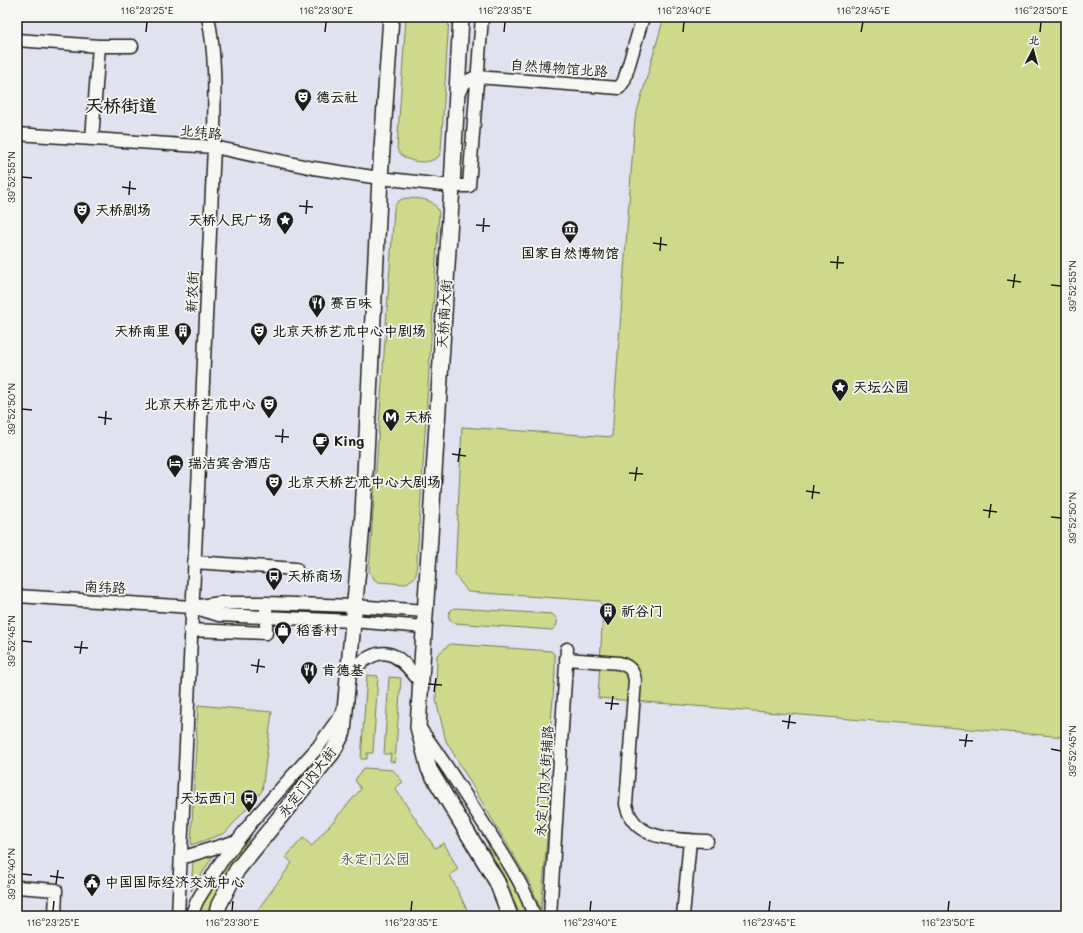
<svg xmlns="http://www.w3.org/2000/svg" width="1083" height="933" font-family="Mali,'LXGW WenKai TC',sans-serif">
  <rect width="100%" height="100%" fill="#e0e3ef"/>
  <filter id="ink" filterUnits="userSpaceOnUse"><feTurbulence type="fractalNoise" baseFrequency=".025" numOctaves="2"/><feDisplacementMap in="SourceGraphic" scale="8" xChannelSelector="R" yChannelSelector="G"/><feConvolveMatrix kernelMatrix="1 2 1 2 8 2 1 2 1" color-interpolation-filters="sRGB"/></filter>
  <g filter="url(#ink)">
    <path fill="#ced98c" stroke="#757a54" d="M406,17H449L441,151L439,156C429,166 403,163 397,149Z
      M664,17H1066V737L598,698L603,609L600,601L468,592L455,575L462,427L612,437L635,119Z
      M405,198C420,199 434,197 439,213L416,575L414,578L405,584L378,582L374,579L369,571L394,209C396,202 398,201 405,198Z
      M455,608L552,614C559,619 559,625 552,630L454,623L450,620L448,615L451,610Z
      M450,644L551,651L555,655V671L547,775L550,800L541,911L531,885L446,741L436,700L437,655Z
      M367,675L378,676L373,753H367V759H361Z
      M389,677L401,678L395,762L390,761L391,754H384Z
      M198,705L272,712L262,791L225,833L191,845Z
      M364,768L393,770L403,782L395,788L435,848L444,843L458,869L450,875L470,916H253L292,863L286,857L303,838L312,846L361,789L355,780Z
      M252,834L225,877L207,916H197L215,878Z
      M489,843L519,895L526,916H520L507,882L488,848Z
      M215,853L191,891L193,860Z"/>
    <g fill="none" stroke-linecap="round" stroke-linejoin="round">
      <g stroke="#1c1c1c" stroke-width="15">
        <path id="minor" d="M17,40L99,46H132
          M457,97C462,85 464,81 477,77L619,88L624,81L643,17
          M17,134L214,147L313,168L380,178L452,186H469L482,17
          M92,139L99,46
          M194,562L296,569
          M17,596L192,607L220,603H266L354,606L426,611
          M196,608L219,615L353,621L424,627
          M190,630L266,633V609
          M566,659L619,663C629,666 633,670 635,680L626,804C633,842 677,839 707,841
          M348,673C382,643 394,648 420,682
          M421,730C446,764 468,799 491,835C507,861 525,887 534,916
          M181,858L237,841
          M17,887L56,890L55,916
          M178,916L214,147C214,103 217,60 208,17
          M191,916L197,901L221,862L254,819L318,747L345,709
          M550,916L567,649
          M683,916L690,840"/>
      </g>
      <g stroke="#1c1c1c" stroke-width="18">
        <path id="major" d="M461,17L452,186L418,727L429,769L497,882L510,916
          M216,916L219,905L237,870L332,753L343,732L363,514L380,178L391,17"/>
      </g>
      <use href="#minor" stroke="#f6f6f2" stroke-width="12"/>
      <use href="#major" stroke="#f6f6f2" stroke-width="15"/>
    </g>
  </g>
  <path fill="none" stroke="#1c1c1c" stroke-width="1.5" d="M146,32L147,22M325,32L326,22M504,32L505,22M683,32L684,22M861,32L863,22M1040,32L1041,22M22,177L32,178M122,187L136,189M129,195L130,181M299,206L313,207M306,214L307,200M476,225L490,226M483,232L484,218M653,243L667,245M660,251L661,237M830,262L844,263M837,269L838,256M1007,280L1021,282M1051,285L1061,286M1013,288L1015,274M22,409L32,410M98,417L112,419M105,425L106,411M275,436L289,437M282,443L283,429M452,454L466,456M458,462L460,448M629,473L643,474M635,481L637,467M806,491L820,493M812,499L814,485M983,510L997,512M1051,517L1061,518M989,518L991,504M22,641L32,642M74,647L88,648M80,654L82,641M251,665L265,667M257,673L259,659M428,684L442,685M434,692L436,678M605,703L619,704M611,710L613,696M782,721L796,723M788,729L790,715M959,740L973,741M965,747L967,734M1051,749L1061,751M22,874L32,875M50,876L64,878M56,884L58,870M53,911L54,901M232,911L233,901M411,911L412,901M590,911L591,901M769,911L770,901M948,911L949,901"/>
  <defs>
    <g id="theatre-pin" transform="scale(0.9)"><path d="M0 17L-7.5 6A9.5 9.5 0 1 1 7.5 6Z" fill="#1c1c1c" stroke="#f6f6f2"/><path d="M-5-5.5Q0-4 5-5.5V0Q5 5 0 6Q-5 5-5 0ZM-3.3-2.5H-1v1.5H-3.3ZM1-2.5H3.3v1.5H1ZM-2.8 1Q0 5.5 2.8 1Z" fill="#fff"/></g>
    <g id="sight-pin" transform="scale(0.9)"><path d="M0 17L-7.5 6A9.5 9.5 0 1 1 7.5 6Z" fill="#1c1c1c" stroke="#f6f6f2"/><path d="M0-6L1.8-2.2L6-1.7L2.9 1.2L3.7 5.4L0 3.3L-3.7 5.4L-2.9 1.2L-6-1.7L-1.8-2.2Z" fill="#fff"/></g>
    <g id="museum-pin" transform="scale(0.9)"><path d="M0 17L-7.5 6A9.5 9.5 0 1 1 7.5 6Z" fill="#1c1c1c" stroke="#f6f6f2"/><path d="M0-6L6-3V-2H-6V-3ZM-5-1h2V3h-2ZM-1-1h2V3h-2ZM3-1h2V3H3ZM-6 4H6V6H-6Z" fill="#fff"/></g>
    <g id="restaurant-pin" transform="scale(0.9)"><path d="M0 17L-7.5 6A9.5 9.5 0 1 1 7.5 6Z" fill="#1c1c1c" stroke="#f6f6f2"/><path d="M-5-6h1v4h1v-4h1v4h1v-4h1v5L-1.5 .5V6h-2V.5L-5-1ZM5-6V6H3V1.5H1.5Q1.5-4 5-6Z" fill="#fff"/></g>
    <g id="building-pin" transform="scale(0.9)"><path d="M0 17L-7.5 6A9.5 9.5 0 1 1 7.5 6Z" fill="#1c1c1c" stroke="#f6f6f2"/><path d="M-4-6H4V6H1V3H-1V6H-4ZM-2.5-4.3h1.7v1.8h-1.7ZM.8-4.3h1.7v1.8H.8ZM-2.5-1h1.7V.8h-1.7ZM.8-1h1.7V.8H.8Z" fill="#fff"/></g>
    <g id="metro-pin" transform="scale(0.9)"><path d="M0 17L-7.5 6A9.5 9.5 0 1 1 7.5 6Z" fill="#1c1c1c" stroke="#f6f6f2"/><path d="M-5.5 5V-5H-3L0 0L3-5H5.5V5H3V-.5L0 4L-3-.5V5Z" fill="#fff"/></g>
    <g id="cafe-pin" transform="scale(0.9)"><path d="M0 17L-7.5 6A9.5 9.5 0 1 1 7.5 6Z" fill="#1c1c1c" stroke="#f6f6f2"/><path d="M-5.5-4.5H6V0H3Q3 3.5 0 3.5H-2.5Q-5.5 3.5-5.5 0ZM3-3.2v2h1.7v-2ZM-6 4.5H4V6H-6Z" fill="#fff"/></g>
    <g id="hotel-pin" transform="scale(0.9)"><path d="M0 17L-7.5 6A9.5 9.5 0 1 1 7.5 6Z" fill="#1c1c1c" stroke="#f6f6f2"/><path d="M-6-4.5h1.5V1H6V5H4.5V3h-9V5H-6ZM-4 0a1.8 1.8 0 1 1 3.6 0ZM.5 0V-2.5h3Q6-2.5 6 0Z" fill="#fff"/></g>
    <g id="bus-pin" transform="scale(0.9)"><path d="M0 17L-7.5 6A9.5 9.5 0 1 1 7.5 6Z" fill="#1c1c1c" stroke="#f6f6f2"/><path d="M-5-6H5V4H4V6H2V4H-2V6H-4V4H-5ZM-3.5-4V0h7V-4ZM-3.5 1.2v1.5H-2V1.2ZM2 1.2v1.5H3.5V1.2Z" fill="#fff"/></g>
    <g id="shop-pin" transform="scale(0.9)"><path d="M0 17L-7.5 6A9.5 9.5 0 1 1 7.5 6Z" fill="#1c1c1c" stroke="#f6f6f2"/><path d="M-5-2.5h2.3a2.7 3.5 0 0 1 5.4 0H5L5.5 6h-11ZM-1.5-2.5h3a1.5 2.3 0 0 0-3 0Z" fill="#fff"/></g>
    <g id="civic-pin" transform="scale(0.9)"><path d="M0 17L-7.5 6A9.5 9.5 0 1 1 7.5 6Z" fill="#1c1c1c" stroke="#f6f6f2"/><path d="M-.6-6.5H3V-4.5H.6V-3L4-1V1h2V6H-6V1h2V-1L-.6-3ZM-1.2 2.5V6h2.4V2.5Z" fill="#fff"/></g>
  </defs>
  <g fill-rule="evenodd">
    <use href="#theatre-pin" x="303" y="97"/>
    <use href="#theatre-pin" x="82" y="210"/>
    <use href="#sight-pin" x="285" y="220"/>
    <use href="#museum-pin" x="570" y="229"/>
    <use href="#restaurant-pin" x="317" y="303"/>
    <use href="#building-pin" x="183" y="331"/>
    <use href="#theatre-pin" x="259" y="331"/>
    <use href="#sight-pin" x="840" y="387"/>
    <use href="#theatre-pin" x="269" y="404"/>
    <use href="#metro-pin" x="391" y="417"/>
    <use href="#cafe-pin" x="321" y="441"/>
    <use href="#hotel-pin" x="175" y="463"/>
    <use href="#theatre-pin" x="274" y="482"/>
    <use href="#bus-pin" x="274" y="576"/>
    <use href="#building-pin" x="608" y="611"/>
    <use href="#shop-pin" x="283" y="630"/>
    <use href="#restaurant-pin" x="309" y="670"/>
    <use href="#bus-pin" x="249" y="798"/>
    <use href="#civic-pin" x="92" y="882"/>
  </g>
  <g text-anchor="middle" stroke-width="3.5" stroke-linejoin="round" paint-order="stroke">
    <g font-size="14" fill="#1c1c1c" stroke="#f6f6f2">
      <text transform="translate(559 68) rotate(4)" y="5">自然博物馆北路</text>
      <text transform="translate(201 132) rotate(6)" y="5">北纬路</text>
      <text transform="translate(192 292) rotate(-87)" y="5">新农街</text>
      <text transform="translate(444 314) rotate(-86)" y="5">天桥南大街</text>
      <text transform="translate(105 587) rotate(3)" y="5">南纬路</text>
      <text transform="translate(544 781) rotate(-86)" y="5">永定门内大街辅路</text>
      <text transform="translate(307 782) rotate(-52)" y="5">永定门内大街</text>
    </g>
    <g font-size="14" font-weight="bold" fill="#1c1c1c" stroke="#f6f6f2" text-anchor="start">
      <text x="316" y="102">德云社</text>
      <text x="95" y="215">天桥剧场</text>
      <text x="272" y="225" text-anchor="end">天桥人民广场</text>
      <text x="570" y="258" text-anchor="middle">国家自然博物馆</text>
      <text x="330" y="308">赛百味</text>
      <text x="170" y="336" text-anchor="end">天桥南里</text>
      <text x="272" y="336">北京天桥艺术中心中剧场</text>
      <text x="853" y="392">天坛公园</text>
      <text x="256" y="409" text-anchor="end">北京天桥艺术中心</text>
      <text x="404" y="422">天桥</text>
      <text x="334" y="446">King</text>
      <text x="188" y="468">瑞洁宾舍酒店</text>
      <text x="287" y="487">北京天桥艺术中心大剧场</text>
      <text x="287" y="581">天桥商场</text>
      <text x="621" y="616">祈谷门</text>
      <text x="296" y="635">稻香村</text>
      <text x="322" y="675">肯德基</text>
      <text x="236" y="803" text-anchor="end">天坛西门</text>
      <text x="105" y="887">中国国际经济交流中心</text>
    </g>
    <g font-size="14" fill="#51553e" stroke="#f6f6f2">
      <text x="375" y="864">永定门公园</text>
    </g>
    <g font-size="18" font-weight="bold" fill="#1c1c1c" stroke="#f6f6f2">
      <text x="121" y="112">天桥街道</text>
    </g>
  </g>
  <rect width="1083" height="933" fill="none" stroke="#f6f6f2" stroke-width="44"/>
  <g transform="translate(1033 50) rotate(6)" stroke="#f6f6f2" stroke-width="3" paint-order="stroke">
  <path d="M0-3L7 15L0 10L-7 15Z" fill="#1c1c1c"/>
  <text y="-6" font-size="11" font-weight="bold" text-anchor="middle" fill="#1c1c1c">北</text>
  </g>
  <rect x="22" y="22" width="1039" height="889" fill="none" stroke="#1c1c1c" stroke-width="1.5"/>
  <g font-size="10" text-anchor="middle" fill="#1c1c1c">
    <text x="147" y="14">116°23'25"E</text>
    <text x="326" y="14">116°23'30"E</text>
    <text x="505" y="14">116°23'35"E</text>
    <text x="684" y="14">116°23'40"E</text>
    <text x="863" y="14">116°23'45"E</text>
    <text x="1041" y="14">116°23'50"E</text>
    <text transform="translate(11 177) rotate(-90)" y="4">39°52'55"N</text>
    <text transform="translate(1072 286) rotate(-90)" y="4">39°52'55"N</text>
    <text transform="translate(11 409) rotate(-90)" y="4">39°52'50"N</text>
    <text transform="translate(1072 518) rotate(-90)" y="4">39°52'50"N</text>
    <text transform="translate(11 641) rotate(-90)" y="4">39°52'45"N</text>
    <text transform="translate(1072 751) rotate(-90)" y="4">39°52'45"N</text>
    <text transform="translate(11 874) rotate(-90)" y="4">39°52'40"N</text>
    <text x="53" y="926">116°23'25"E</text>
    <text x="232" y="926">116°23'30"E</text>
    <text x="411" y="926">116°23'35"E</text>
    <text x="590" y="926">116°23'40"E</text>
    <text x="769" y="926">116°23'45"E</text>
    <text x="948" y="926">116°23'50"E</text>
  </g>
</svg>
